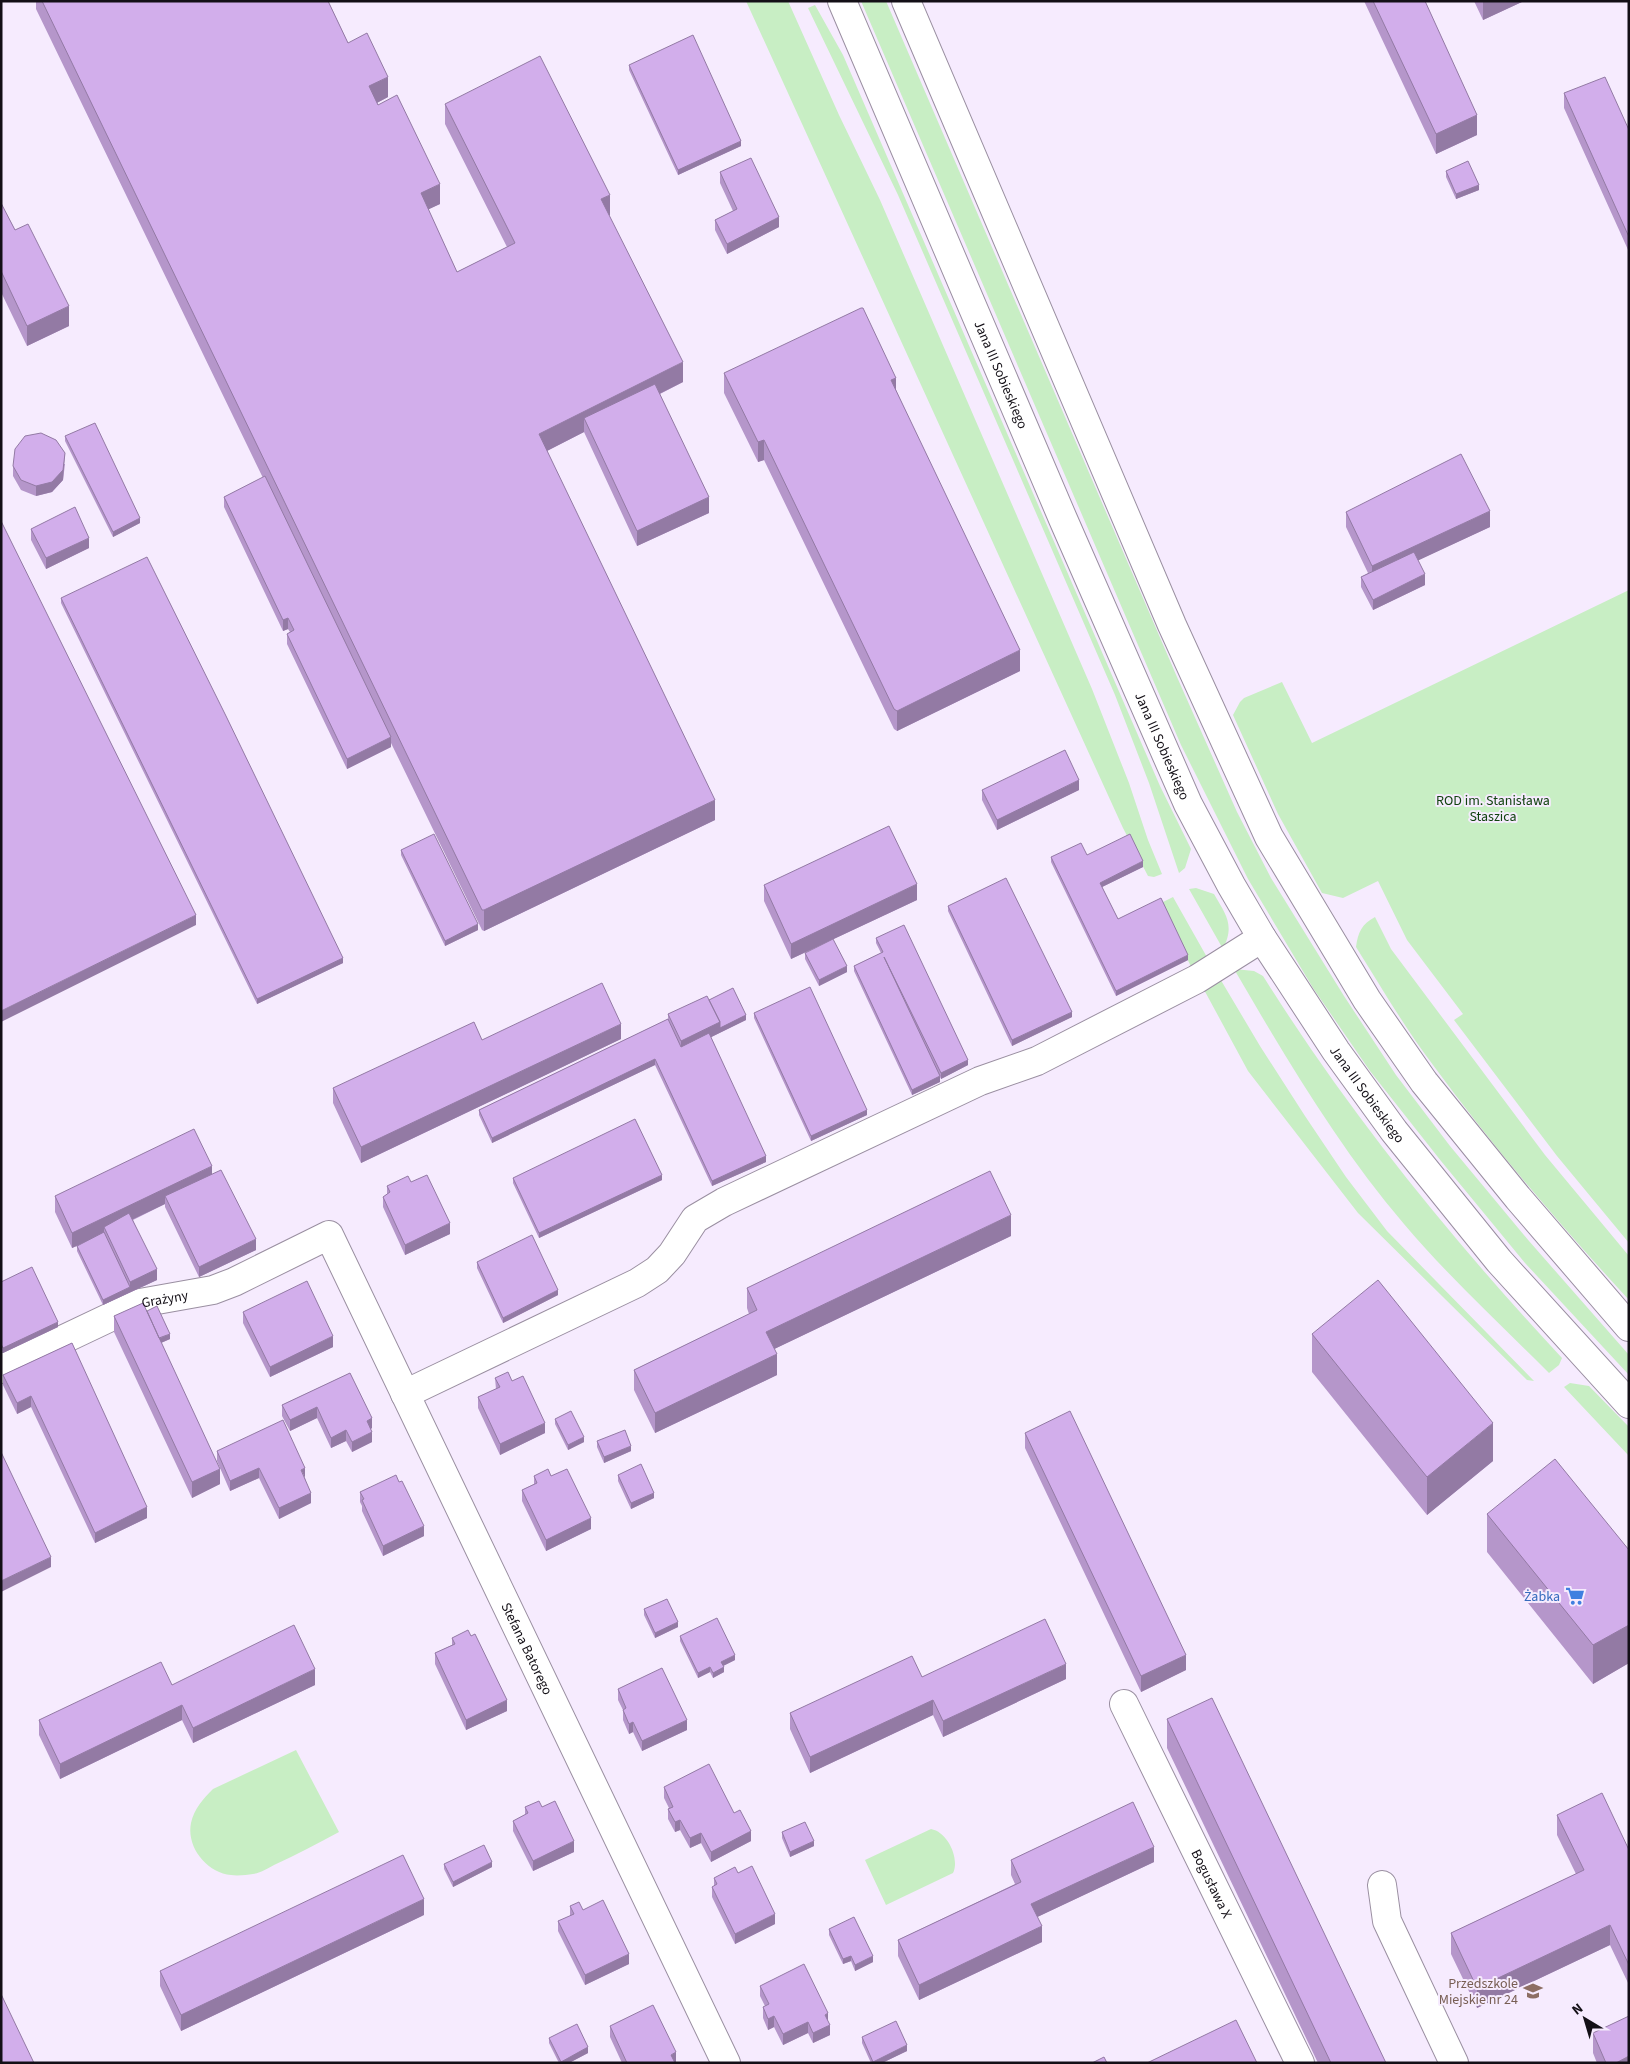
<svg xmlns="http://www.w3.org/2000/svg" width="1630" height="2064" font-family="'Source Sans 3',sans-serif">
  <rect width="100%" height="100%" fill="#f6ebfe"/>
  <path fill="#c8eec4" d="M746,1H788L839,115L880,200L1092,689L1129,783L1148,840L1162,874L1154,877L1148,876L1123,828Z
    M861,1H886L1177,677L1237,812L1271,878L1344,996L1396,1075L1450,1146L1529,1241L1629,1355V1375L1525,1263L1441,1161L1370,1071L1313,988L1248,879L1181,745Z
    M815,5L843,55L1160,786L1191,849L1185,868L1179,873L1149,783L1115,695L898,195L808,8Z
    M1629,590V1243L1557,1156L1454,1020L1463,1014L1407,940L1378,881L1343,898L1322,893L1278,814L1233,715L1240,702L1244,698L1282,682L1312,743Z
    M1196,888L1214,894C1226,915 1235,925 1223,949L1189,889Z
    M1173,897L1208,959L1193,971L1161,903Z
    M1375,917L1391,949L1486,1076L1545,1155L1629,1256V1300C1560,1225 1493,1147 1433,1065C1405,1028 1381,987 1356,947C1358,932 1362,924 1375,917Z
    M1234,969L1254,971L1263,976C1349,1113 1452,1240 1562,1358L1559,1365L1549,1373C1500,1324 1448,1276 1404,1224C1339,1148 1284,1055 1234,969Z
    M1219,977L1260,1046L1305,1116L1346,1177L1387,1231L1534,1381L1527,1380L1358,1213L1248,1071L1202,986Z
    M1570,1383L1589,1386L1629,1427V1456L1564,1387Z
    M296,1750L339,1832C318,1843 296,1855 274,1865C268,1868 261,1873 253,1874C247,1875 237,1876 231,1875C207,1873 186,1847 191,1823C194,1809 203,1799 213,1789Z
    M931,1829C948,1832 960,1859 953,1873L886,1905L865,1860Z"/>
  <g fill="none" stroke-linecap="round" stroke-linejoin="round">
    <g stroke="#9a8fa1" stroke-width="30">
      <g id="minor">
        <path id="s1" d="M1,1369L140,1303L213,1290L234,1282L329,1235L726,2063"/>
        <path d="M405,1394L637,1283L657,1270L672,1254L695,1219L724,1202L980,1081L1037,1061L1197,979L1262,938"/>
        <path id="s2" d="M1124,1704L1300,2063"/>
        <path d="M1382,1885L1387,1921L1454,2063"/>
      </g>
    </g>
    <g stroke="#9a8fa1" stroke-width="30">
      <g id="tertiary">
        <path id="s3" d="M842,1L1063,519L1188,804L1231,885L1262,938L1336,1051L1394,1131L1499,1261L1629,1404"/>
        <path d="M906,1L1172,625L1269,837L1367,1000L1424,1082L1518,1198L1629,1327"/>
      </g>
    </g>
    <use href="#minor" stroke="#fff" stroke-width="28"/>
    <use href="#tertiary" stroke="#fff" stroke-width="28"/>
  </g>
  <path fill="#b596ca" d="M36,1H328L348,43L388,97L377,103L440,204L428,209L457,272L507,247L445,124V104L610,215L609,216L683,382L660,394L709,513L637,546L584,432L547,451L715,820L484,931L482,930L391,743V747L347,769L287,644V634L290,632L288,629L283,631L224,507V497L263,478L36,9Z
    M1364,1H1425L1477,135L1436,154Z
    M1474,1H1524L1483,20Z
    M629,65L741,146L678,175L629,70Z
    M1564,93L1629,130V252L1564,108Z
    M1446,171L1479,190L1456,199L1446,177Z
    M720,172L779,227L727,254L715,230V220L733,211L720,183Z
    M1,203L15,230L69,326L27,346L1,292Z
    M724,373L896,390L1020,671L897,731L894,729L764,460L758,462L724,393Z
    M65,436L140,523L113,537L65,441Z
    M65,464L63,480L52,492L36,496L21,490L13,476V466Z
    M1346,512L1490,527L1418,560L1425,585L1373,610L1361,587V577L1368,573L1346,527Z
    M31,529L89,548L46,569L31,540Z
    M61,598L343,963L257,1004L61,603Z
    M982,790H1079L997,830L982,800Z
    M401,850L478,930L445,946L401,855Z
    M1087,855L1143,867L1102,887L1118,919L1188,960L1116,996L1051,862V857Z
    M764,885L917,900L791,959L764,901Z
    M948,906L1072,1017L1012,1046L948,911Z
    M876,938L968,1065L941,1079L936,1069L940,1082L912,1095L854,971V966L881,953L876,943Z
    M805,953L847,972L819,986L805,959Z
    M709,1000L746,1020L711,1037L766,1162L712,1186L655,1065L492,1143L479,1115V1110L668,1019V1014Z
    M754,1013L867,1115L811,1141L754,1018Z
    M621,1039L361,1163L333,1103V1088L482,1040Z
    M212,1174L256,1250L199,1277L165,1207V1204L133,1220L157,1280L103,1305L77,1251V1246L72,1248L55,1212V1196Z
    M513,1178L662,1180L539,1238L513,1183Z
    M411,1182L450,1234L405,1255L383,1207V1197L387,1194V1186Z
    M1011,1236L774,1349L777,1375L655,1433L634,1390V1370L749,1314L747,1308V1288Z
    M477,1262L558,1295L503,1323L477,1268Z
    M1,1282L58,1327L3,1353L1,1349Z
    M147,1311L170,1339L161,1343L220,1484L192,1498L114,1332V1316Z
    M243,1312L333,1347L270,1377L243,1323Z
    M1312,1334L1493,1461L1427,1515L1312,1372Z
    M72,1343L147,1518L95,1543L31,1407L17,1414L3,1385V1375Z
    M350,1373L372,1428L371,1429L372,1442L352,1452L346,1441L331,1448L317,1418L290,1431L282,1416V1405Z
    M495,1378L512,1381L545,1433L500,1455L478,1408V1397L496,1389Z
    M555,1419L584,1442L568,1450L555,1424Z
    M1025,1433L1186,1670L1141,1692L1025,1448Z
    M597,1441L631,1451L604,1463L597,1447Z
    M217,1451L305,1478L311,1503L279,1519L259,1478L230,1491L217,1461Z
    M618,1475L654,1498L631,1509L618,1481Z
    M534,1476H551L591,1529L546,1551L522,1501V1490L534,1484Z
    M360,1492L424,1536L383,1556L362,1511V1506L360,1502Z
    M1487,1514L1629,1550V1663L1593,1684L1487,1552Z
    M644,1609L678,1627L655,1638L644,1615Z
    M680,1636L735,1660L723,1666L724,1672L713,1678L710,1672L698,1678L680,1641Z
    M452,1638L507,1711L466,1730L435,1664V1653L452,1645Z
    M1066,1679L943,1737L933,1715L810,1773L790,1729V1713Z
    M172,1685H315L193,1743L182,1720L60,1779L39,1735V1720Z
    M618,1689L687,1730L642,1751L633,1732L629,1734L623,1720V1710L618,1700Z
    M1167,1719L1386,2063H1318L1167,1748Z
    M664,1787L734,1813L751,1841L711,1862L701,1843L690,1848L680,1830L675,1832L668,1819V1809L669,1808L664,1798Z
    M525,1807H542L574,1852L533,1871L513,1831V1821L525,1815Z
    M1557,1815L1629,1850V1985L1610,1945L1477,2008L1451,1954V1933L1576,1874L1557,1835Z
    M782,1832L814,1846L790,1857L782,1838Z
    M1011,1860L1154,1862L1037,1917L1042,1942L919,2000L898,1956V1940L1015,1884L1011,1875Z
    M444,1864L492,1867L453,1887L444,1869Z
    M714,1878L775,1924L735,1944L712,1897V1887L714,1886Z
    M570,1906L583,1910L629,1964L585,1985L558,1931V1921L570,1916Z
    M424,1915L181,2031L160,1986V1971Z
    M829,1929L873,1962L855,1971L851,1961L843,1964L829,1935Z
    M760,1986L828,2021L830,2035L813,2043L808,2033L783,2045L774,2027L768,2030L763,2018V2007L765,2006L760,1996Z
    M610,2026L676,2063H622L610,2037Z
    M1593,2033L1629,2063H1597L1593,2053Z
    M862,2037L907,2051L882,2063H871L862,2043Z
    M549,2038L588,2053L569,2063H559L549,2043Z"/>
  <path fill="#937aa4" d="M1483,1H1524L1483,20Z
    M388,77V97L369,107V86Z
    M1477,115V135L1436,154V134Z
    M741,141V146L678,175V170Z
    M440,184V204L421,213V193Z
    M1479,185V190L1456,199V194Z
    M610,195V215L601,220V199Z
    M779,217V227L727,254V244Z
    M69,306V326L27,346V326Z
    M683,362V382L589,429L584,418V432L539,455V434Z
    M896,378V398L891,380Z
    M764,440V460L758,462V442Z
    M65,453L63,480L52,492L36,496V486Z
    M709,497V513L637,546V531Z
    M1490,511V527L1372,582V566Z
    M140,518V523L113,537V532Z
    M89,538V548L46,569V558Z
    M1425,574V585L1373,610V600Z
    M288,618V629L283,631V620Z
    M1020,650V671L897,731V711Z
    M391,737V747L347,769V759Z
    M1079,780V790L997,830V820Z
    M715,800V820L484,931V910Z
    M1143,861V867L1100,888V883Z
    M917,884V900L791,959V944Z
    M196,915V925L1,1022V1011Z
    M478,924V930L445,946V941Z
    M1188,955V960L1116,996V991Z
    M343,958V963L257,1004V999Z
    M847,966V972L819,986V980Z
    M1072,1012V1017L1012,1046V1040Z
    M746,1015V1020L681,1052V1041L720,1022Z
    M621,1024V1039L361,1163V1147Z
    M655,1059V1065L492,1143V1138Z
    M968,1060V1065L941,1079V1073Z
    M940,1076V1082L912,1095V1090Z
    M867,1110V1115L811,1141V1136Z
    M766,1156V1162L712,1186V1181Z
    M212,1166V1182L165,1196V1204L106,1232L104,1227V1233L72,1248V1233Z
    M662,1175V1180L539,1238V1233Z
    M1011,1215V1236L766,1353V1332Z
    M450,1223V1234L405,1255V1245Z
    M256,1239V1250L199,1277V1267Z
    M157,1269V1280L103,1305V1300L130,1287V1282Z
    M558,1290V1295L503,1323V1318Z
    M58,1322V1327L3,1353V1348Z
    M170,1334V1339L156,1345V1340Z
    M333,1336V1347L270,1377V1367Z
    M777,1354V1375L655,1433V1413Z
    M31,1396V1407L17,1414V1403Z
    M317,1407V1418L290,1431V1420Z
    M372,1418V1428L367,1431V1421Z
    M545,1423V1433L500,1455V1444Z
    M1493,1423V1461L1427,1515V1477Z
    M346,1430V1441L331,1448V1438Z
    M372,1432V1442L352,1452V1442Z
    M584,1437V1442L568,1450V1445Z
    M631,1446V1451L604,1463V1457Z
    M259,1468V1478L230,1491V1481Z
    M305,1468V1478L301,1470Z
    M220,1469V1484L192,1498V1482Z
    M311,1493V1503L279,1519V1508Z
    M654,1493V1498L631,1509V1503Z
    M147,1507V1518L95,1543V1533Z
    M591,1518V1529L546,1551V1540Z
    M424,1526V1536L383,1556V1546Z
    M51,1557V1567L1,1592V1581Z
    M678,1622V1627L655,1638V1633Z
    M1629,1625V1663L1593,1684V1645Z
    M735,1655V1660L721,1667V1662Z
    M1186,1655V1670L1141,1692V1676Z
    M1066,1664V1679L943,1737V1721Z
    M710,1667V1672L698,1678V1673Z
    M724,1667V1672L713,1678V1673Z
    M315,1669V1685L193,1743V1728Z
    M507,1700V1711L466,1730V1720Z
    M933,1700V1715L810,1773V1757Z
    M182,1705V1720L60,1779V1764Z
    M687,1720V1730L642,1751V1741Z
    M633,1722V1732L629,1734V1724Z
    M680,1820V1830L675,1832V1822Z
    M751,1831V1841L711,1862V1852Z
    M701,1833V1843L690,1848V1838Z
    M574,1841V1852L533,1871V1861Z
    M814,1841V1846L790,1857V1852Z
    M1154,1847V1862L1031,1920V1904Z
    M492,1862V1867L453,1887V1882Z
    M424,1899V1915L181,2031V2015Z
    M775,1914V1924L735,1944V1934Z
    M1610,1925V1945L1477,2008V1988Z
    M1042,1926V1942L919,2000V1985Z
    M629,1954V1964L585,1985V1975Z
    M851,1956V1961L843,1964V1959Z
    M873,1956V1962L855,1971V1965Z
    M828,2013V2023L825,2015Z
    M774,2016V2027L768,2030V2019Z
    M808,2022V2033L783,2045V2034Z
    M830,2025V2035L813,2043V2033Z
    M907,2045V2051L882,2063H873V2062Z
    M588,2047V2053L569,2063H561V2062Z
    M676,2052V2063H671V2055Z
    M1629,2056V2063H1616Z"/>
  <path fill="#d2aeeb" stroke="#937aa4" d="M42,1H328L348,43L367,33L388,77L369,86L378,105L397,95L440,184L421,193L457,272L515,243L445,104L540,56L610,195L601,199L683,362L539,434L715,800L484,910H482Z
    M1373,1H1425L1477,115L1436,134Z
    M693,35L741,141L678,170L629,65Z
    M1605,77L1629,130V237L1564,93Z
    M751,158L779,217L727,244L715,220L737,209L720,172Z
    M1468,161L1479,185L1456,194L1446,171Z
    M1,203L15,230L28,224L69,306L27,326L1,271Z
    M861,308H863L895,376L896,378L891,380L1020,650L897,711L894,709L764,440L758,442L724,373Z
    M655,384L709,497L637,531L584,418Z
    M95,423L140,518L113,532L65,436Z
    M41,433L56,440L65,453L63,470L52,482L36,486L21,480L13,466L15,449L25,436Z
    M1461,454L1490,511L1372,566L1346,512Z
    M265,476L391,737L347,759L287,634L294,630L288,618L283,620L224,497Z
    M75,507L89,538L46,558L31,529Z
    M1,521L196,915L1,1011Z
    M1414,552L1425,574L1373,600L1361,577Z
    M147,557L226,716L343,958L257,999L61,598Z
    M1065,750L1079,780L997,820L982,790Z
    M889,826L917,884L791,944L764,885Z
    M434,834L478,924L445,941L401,850Z
    M1130,834L1143,861L1100,883L1118,919L1161,898L1188,955L1116,991L1051,857L1081,843L1087,855Z
    M1006,878L1072,1012L1012,1040L948,906Z
    M904,925L968,1060L941,1073L884,957L940,1076L912,1090L854,966L883,952L876,938Z
    M833,939L847,966L819,980L805,953Z
    M602,983L621,1024L361,1147L333,1088L474,1022L482,1040Z
    M810,987L867,1110L811,1136L754,1013Z
    M733,988L746,1015L720,1028V1022L709,1000Z
    M707,996L720,1022L681,1041L668,1014Z
    M668,1019L681,1047L709,1033L766,1156L712,1181L655,1059L492,1138L479,1110Z
    M635,1119L662,1175L539,1233L513,1178Z
    M194,1129L212,1166L72,1233L55,1196Z
    M221,1170L256,1239L199,1267L165,1196Z
    M990,1171L1011,1215L766,1332L777,1354L655,1413L634,1370L757,1310L747,1288Z
    M427,1175L450,1223L405,1245L383,1197L390,1192L387,1186L408,1176L411,1182Z
    M129,1213L157,1269L130,1282L104,1227Z
    M104,1232L130,1287L103,1300L77,1246Z
    M532,1235L558,1290L503,1318L477,1262Z
    M32,1267L58,1322L3,1348L1,1344V1282Z
    M1378,1280L1493,1423L1427,1477L1312,1334Z
    M307,1281L333,1336L270,1367L243,1312Z
    M143,1303L220,1469L192,1482L114,1316Z
    M157,1306L170,1334L159,1338L147,1311Z
    M72,1343L147,1507L95,1533L31,1396L17,1403L3,1375Z
    M508,1372L512,1381L523,1376L545,1423L500,1444L478,1397L500,1387L495,1378Z
    M350,1373L372,1418L367,1421L372,1432L352,1442L346,1430L331,1438L317,1407L290,1420L282,1405Z
    M571,1411L584,1437L568,1445L555,1419Z
    M1070,1411L1186,1655L1141,1676L1025,1433Z
    M283,1420L305,1468L301,1470L311,1493L279,1508L259,1468L230,1481L217,1451Z
    M625,1430L631,1446L604,1457L597,1441Z
    M1,1452L51,1557L1,1581Z
    M1555,1459L1629,1550V1625L1593,1645L1487,1514Z
    M641,1464L654,1493L631,1503L618,1475Z
    M548,1469L551,1476L567,1469L591,1518L546,1540L522,1490L537,1483L534,1476Z
    M396,1475L399,1482L402,1481L424,1526L383,1546L362,1500L364,1499L360,1492Z
    M667,1599L678,1622L655,1633L644,1609Z
    M717,1618L735,1655L721,1662L724,1667L713,1673L710,1667L698,1673L680,1636Z
    M1045,1619L1066,1664L943,1721L933,1700L810,1757L790,1713L912,1656L922,1677Z
    M294,1625L315,1669L193,1728L182,1705L60,1764L39,1720L161,1662L172,1685Z
    M468,1630L471,1636L475,1634L507,1700L466,1720L435,1653L455,1644L452,1638Z
    M662,1668L687,1720L642,1741L633,1722L629,1724L623,1710L626,1708L618,1689Z
    M1212,1698L1386,2063H1331L1167,1719Z
    M709,1764L734,1813L740,1810L751,1831L711,1852L701,1833L690,1838L680,1820L675,1822L668,1809L673,1807L664,1787Z
    M1602,1793L1629,1850V1965L1610,1925L1477,1988L1451,1933L1584,1870L1557,1815Z
    M539,1801L542,1807L555,1801L574,1841L533,1861L513,1821L528,1813L525,1807Z
    M1133,1802L1154,1847L1031,1904L1042,1926L919,1985L898,1940L1021,1882L1011,1860Z
    M805,1822L814,1841L790,1852L782,1832Z
    M484,1845L492,1862L453,1882L444,1864Z
    M403,1855L424,1899L181,2015L160,1971Z
    M752,1866L775,1914L735,1934L712,1887L717,1884L714,1878L735,1867L738,1873Z
    M603,1900L629,1954L585,1975L558,1921L574,1914L570,1906L579,1902L583,1910Z
    M854,1917L873,1956L855,1965L851,1956L843,1959L829,1929Z
    M804,1964L828,2013L825,2015L830,2025L813,2033L808,2022L783,2034L774,2016L768,2019L763,2007L769,2004L760,1986Z
    M1,1994L34,2063H1Z
    M653,2005L676,2052L671,2055L675,2063H627L610,2026Z
    M1629,2016V2056L1616,2063H1606L1593,2033Z
    M1236,2020L1257,2063H1147Z
    M896,2021L907,2045L873,2062L862,2037Z
    M577,2024L588,2047L561,2062L549,2038Z
    M1104,2057L1107,2063H1092Z"/>
  <defs>
    <g id="supermarket-bare" transform="scale(1.5)"><path d="M-6-5.5h2.5l.6 2H6L4.5 2H-2.5L-4.4-4H-6ZM-1.5 3.2a1.3 1.3 0 1 0 .1 0ZM3 3.2a1.3 1.3 0 1 0 .1 0Z" fill="#3f7fe0" stroke="#f6ebfe" stroke-width="2.5" paint-order="stroke"/></g>
    <g id="school-bare" transform="scale(1.5)"><path d="M0-5L7-2L0 1L-7-2ZM-4 1L0 2.5L4 1V4Q0 6-4 4Z" fill="#8d6e63" stroke="#f6ebfe" stroke-width="2.5" paint-order="stroke"/></g>
  </defs>
  <g fill-rule="evenodd">
    <use href="#supermarket-bare" x="1575" y="1596"/>
    <use href="#school-bare" x="1533" y="1991"/>
  </g>
  <g text-anchor="middle" stroke-width="4" stroke-linejoin="round" paint-order="stroke">
    <g font-size="14" fill="#130f16" stroke="#f6ebfe">
      <text dy="5" stroke="none"><textPath href="#s3" startOffset="406">Jana III Sobieskiego</textPath></text>
      <text dy="5" stroke="none"><textPath href="#s3" startOffset="811">Jana III Sobieskiego</textPath></text>
      <text dy="5" stroke="none"><textPath href="#s3" startOffset="1216">Jana III Sobieskiego</textPath></text>
      <text dy="5" stroke="none"><textPath href="#s1" startOffset="179">Grażyny</textPath></text>
      <text dy="5" stroke="none"><textPath href="#s1" startOffset="815">Stefana Batorego</textPath></text>
      <text dy="5" stroke="none"><textPath href="#s2" startOffset="200">Bogusława X</textPath></text>
    </g>
    <g font-size="14" fill="#11430f" stroke="#f6ebfe">
      <text x="1493" y="805">ROD im. Stanisława<tspan x="1493" dy="16">Staszica</tspan></text>
    </g>
    <g font-size="14" fill="#366cbe" stroke="#f6ebfe" text-anchor="end">
      <text x="1560" y="1601">Żabka</text>
    </g>
    <g font-size="14" fill="#785e54" stroke="#f6ebfe" text-anchor="end">
      <text x="1518" y="1988">Przedszkole<tspan x="1518" dy="16">Miejskie nr 24</tspan></text>
    </g>
  </g>
  <rect width="1630" height="2064" fill="none" stroke="#130f16" stroke-width="5"/>
  <g transform="translate(1585 2019) rotate(322)" stroke="#f6ebfe" stroke-width="4" paint-order="stroke">
  <path d="M0-4L9 19L0 12L-9 19Z" fill="#130f16"/>
  <text y="-8" font-size="14" font-weight="bold" text-anchor="middle" fill="#130f16">N</text>
  </g>
</svg>
